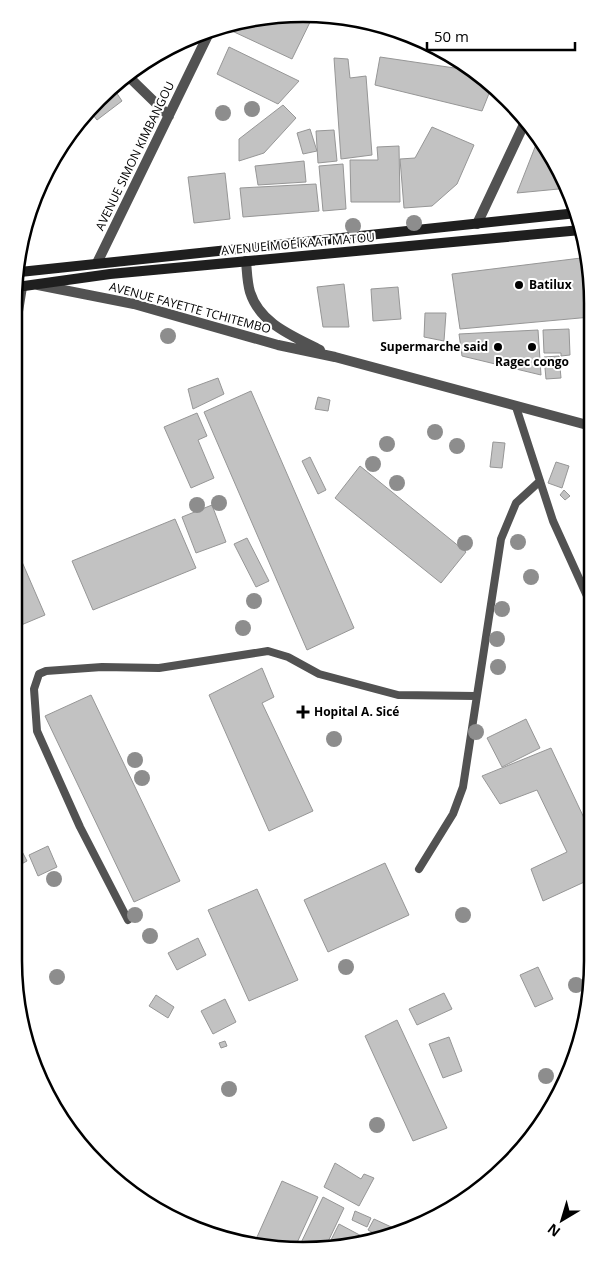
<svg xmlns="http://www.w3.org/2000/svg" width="607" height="1265" font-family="'Open Sans',sans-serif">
  <rect width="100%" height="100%" fill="#fff"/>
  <path fill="#c2c2c2" stroke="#969696" d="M304,14L313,16L292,59L232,31L233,28Z
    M229,47L299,81L278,104L217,74Z
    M380,57L475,71L492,86L482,111L375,85Z
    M334,58L348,59L350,78L366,76L372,155L341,159Z
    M114,89L122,101L97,120L90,111L99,98Z
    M283,105L296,118L264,153L239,161V139Z
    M432,127L474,145L457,184L432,206L404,208L400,159L415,158Z
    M310,129L317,151L303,154L297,133Z
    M334,130L337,161L318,163L316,131Z
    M539,137L569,188L517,193Z
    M399,146L400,202H351L350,160H378L377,147Z
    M304,161L306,182L258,185L255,166Z
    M343,164L346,209L323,211L319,166Z
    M225,173L230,219L194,223L188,177Z
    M316,184L319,211L243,217L240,188Z
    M589,257L591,265V317L460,329L452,274Z
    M344,284L349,327H323L317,287Z
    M398,287L401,319L373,321L371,289Z
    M425,313H446L444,341L424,337Z
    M569,329L570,355L561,356V353H544L543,330Z
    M538,330L541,375L462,356L459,334Z
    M559,356L561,378L546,379L544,357Z
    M218,378L224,394L193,409L188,389Z
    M251,391L354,628L307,650L204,412Z
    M318,397L330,400L328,411L315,409Z
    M197,413L207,436L198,440L214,478L191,488L164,427Z
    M493,442L505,443L502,468L490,467Z
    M310,457L326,490L318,494L302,461Z
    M556,462L569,466L562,488L548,483Z
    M360,466L466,552L441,583L335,498Z
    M564,490L570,496L565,500L560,495Z
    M212,505L226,542L196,553L182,517Z
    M175,519L196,568L93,610L72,561Z
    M247,538L269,581L256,587L234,544Z
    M16,548L45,615L14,628V549Z
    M262,668L274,697L262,703L313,811L269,831L209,695Z
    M91,695L180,881L134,902L45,716Z
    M526,719L540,748L502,767L487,738Z
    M551,748L593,837V878L543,901L531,869L567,852L537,790L500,804L482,776Z
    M14,836L27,861L14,868Z
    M48,846L57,867L38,876L29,855Z
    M385,863L409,915L328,952L304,900Z
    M257,889L298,980L249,1001L208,910Z
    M198,938L206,955L177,970L168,953Z
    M538,967L553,999L535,1007L520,975Z
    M444,993L452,1009L417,1025L409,1009Z
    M156,995L174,1007L168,1018L149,1006Z
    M225,999L236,1022L213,1034L201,1011Z
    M397,1020L447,1128L413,1141L365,1036Z
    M449,1037L462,1071L443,1078L429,1044Z
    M225,1041L227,1046L221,1048L219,1043Z
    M335,1163L361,1179L364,1174L374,1178L359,1206L324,1187Z
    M282,1181L318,1197L295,1247L253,1246Z
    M323,1197L344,1208L325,1248L299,1247Z
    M355,1211L371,1218L367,1227L352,1220Z
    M374,1219L400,1231L384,1236L379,1233V1236L368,1230Z
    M339,1224L369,1240L341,1249L327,1248Z"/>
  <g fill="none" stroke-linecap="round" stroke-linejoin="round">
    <path stroke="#525252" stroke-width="8" d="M516,407L553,521L592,607
      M419,869L453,814L463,787L501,539L516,503L540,481
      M128,920L80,827L37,731L34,689L39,674L46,671L102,667L159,668L268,651L288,657L319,674L398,695L476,696"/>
    <path stroke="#525252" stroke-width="10" d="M130,78L169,116
      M477,224L526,120
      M97,263L209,33"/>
    <path stroke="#525252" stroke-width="10" d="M246,261C247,271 247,282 250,292C260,324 293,336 320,350
      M38,285L134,304L278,345L335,357L591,426
      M14,336L22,287"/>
    <path stroke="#1f1f1f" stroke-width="10" d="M20,272L577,213
      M17,287L110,274L581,230"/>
  </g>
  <g fill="#8d8d8d">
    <circle cx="252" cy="109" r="8"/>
    <circle cx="223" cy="113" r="8"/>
    <circle cx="414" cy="223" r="8"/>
    <circle cx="353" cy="226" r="8"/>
    <circle cx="168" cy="336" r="8"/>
    <circle cx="435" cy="432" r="8"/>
    <circle cx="387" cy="444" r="8"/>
    <circle cx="457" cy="446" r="8"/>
    <circle cx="373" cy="464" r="8"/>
    <circle cx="397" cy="483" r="8"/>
    <circle cx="219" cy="503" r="8"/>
    <circle cx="197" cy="505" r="8"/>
    <circle cx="518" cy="542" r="8"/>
    <circle cx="465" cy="543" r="8"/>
    <circle cx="531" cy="577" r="8"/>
    <circle cx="254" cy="601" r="8"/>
    <circle cx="502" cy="609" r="8"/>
    <circle cx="243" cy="628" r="8"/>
    <circle cx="497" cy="639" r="8"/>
    <circle cx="498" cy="667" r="8"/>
    <circle cx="476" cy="732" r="8"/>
    <circle cx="334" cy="739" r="8"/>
    <circle cx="135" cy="760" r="8"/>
    <circle cx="142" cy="778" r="8"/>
    <circle cx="54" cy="879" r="8"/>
    <circle cx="135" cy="915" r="8"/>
    <circle cx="463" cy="915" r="8"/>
    <circle cx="150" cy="936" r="8"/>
    <circle cx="346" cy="967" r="8"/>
    <circle cx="57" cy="977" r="8"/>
    <circle cx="576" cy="985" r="8"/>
    <circle cx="546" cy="1076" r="8"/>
    <circle cx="229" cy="1089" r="8"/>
    <circle cx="377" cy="1125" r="8"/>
  </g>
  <g fill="#000" stroke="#fff" stroke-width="2">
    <circle cx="519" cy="285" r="5"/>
    <circle cx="498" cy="347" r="5"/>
    <circle cx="532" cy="347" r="5"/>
    <path d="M300.5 704.5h5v5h5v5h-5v5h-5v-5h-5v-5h5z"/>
  </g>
  <g text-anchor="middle" stroke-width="4" stroke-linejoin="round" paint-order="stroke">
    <g font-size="12" fill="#000" stroke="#fff">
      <text transform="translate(135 156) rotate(-64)" y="4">AVENUE SIMON KIMBANGOU</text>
      <text transform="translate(298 244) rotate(-5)" y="4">AVENUE MOÉ KAAT MATOU</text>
      <text transform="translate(190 308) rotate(15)" y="4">AVENUE FAYETTE TCHITEMBO</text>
    </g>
    <g font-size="12" font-weight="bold" fill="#000" stroke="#fff" text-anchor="start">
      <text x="529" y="289">Batilux</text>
      <text x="488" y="351" text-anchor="end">Supermarche said</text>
      <text x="532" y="366" text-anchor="middle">Ragec congo</text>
      <text x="314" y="716">Hopital A. Sicé</text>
    </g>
  </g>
  <path d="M0 0H607V1265H0ZM303 22H303A281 281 0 0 1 584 303V961A281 281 0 0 1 303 1242H303A281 281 0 0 1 22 961V303A281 281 0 0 1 303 22Z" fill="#fff" fill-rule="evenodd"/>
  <path fill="none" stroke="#000" stroke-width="2.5" d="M303 22H303A281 281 0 0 1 584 303V961A281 281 0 0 1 303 1242H303A281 281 0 0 1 22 961V303A281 281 0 0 1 303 22Z"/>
  <g transform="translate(562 1220) rotate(218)" stroke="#ffffff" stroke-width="4" paint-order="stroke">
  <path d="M0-4L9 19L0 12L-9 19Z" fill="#000000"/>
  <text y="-8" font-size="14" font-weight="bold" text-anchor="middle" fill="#000000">N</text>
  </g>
  <path d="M427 42v8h148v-8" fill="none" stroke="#000000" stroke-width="2.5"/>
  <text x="434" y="42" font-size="15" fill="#000000" stroke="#ffffff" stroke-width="4" paint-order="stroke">50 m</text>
</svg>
